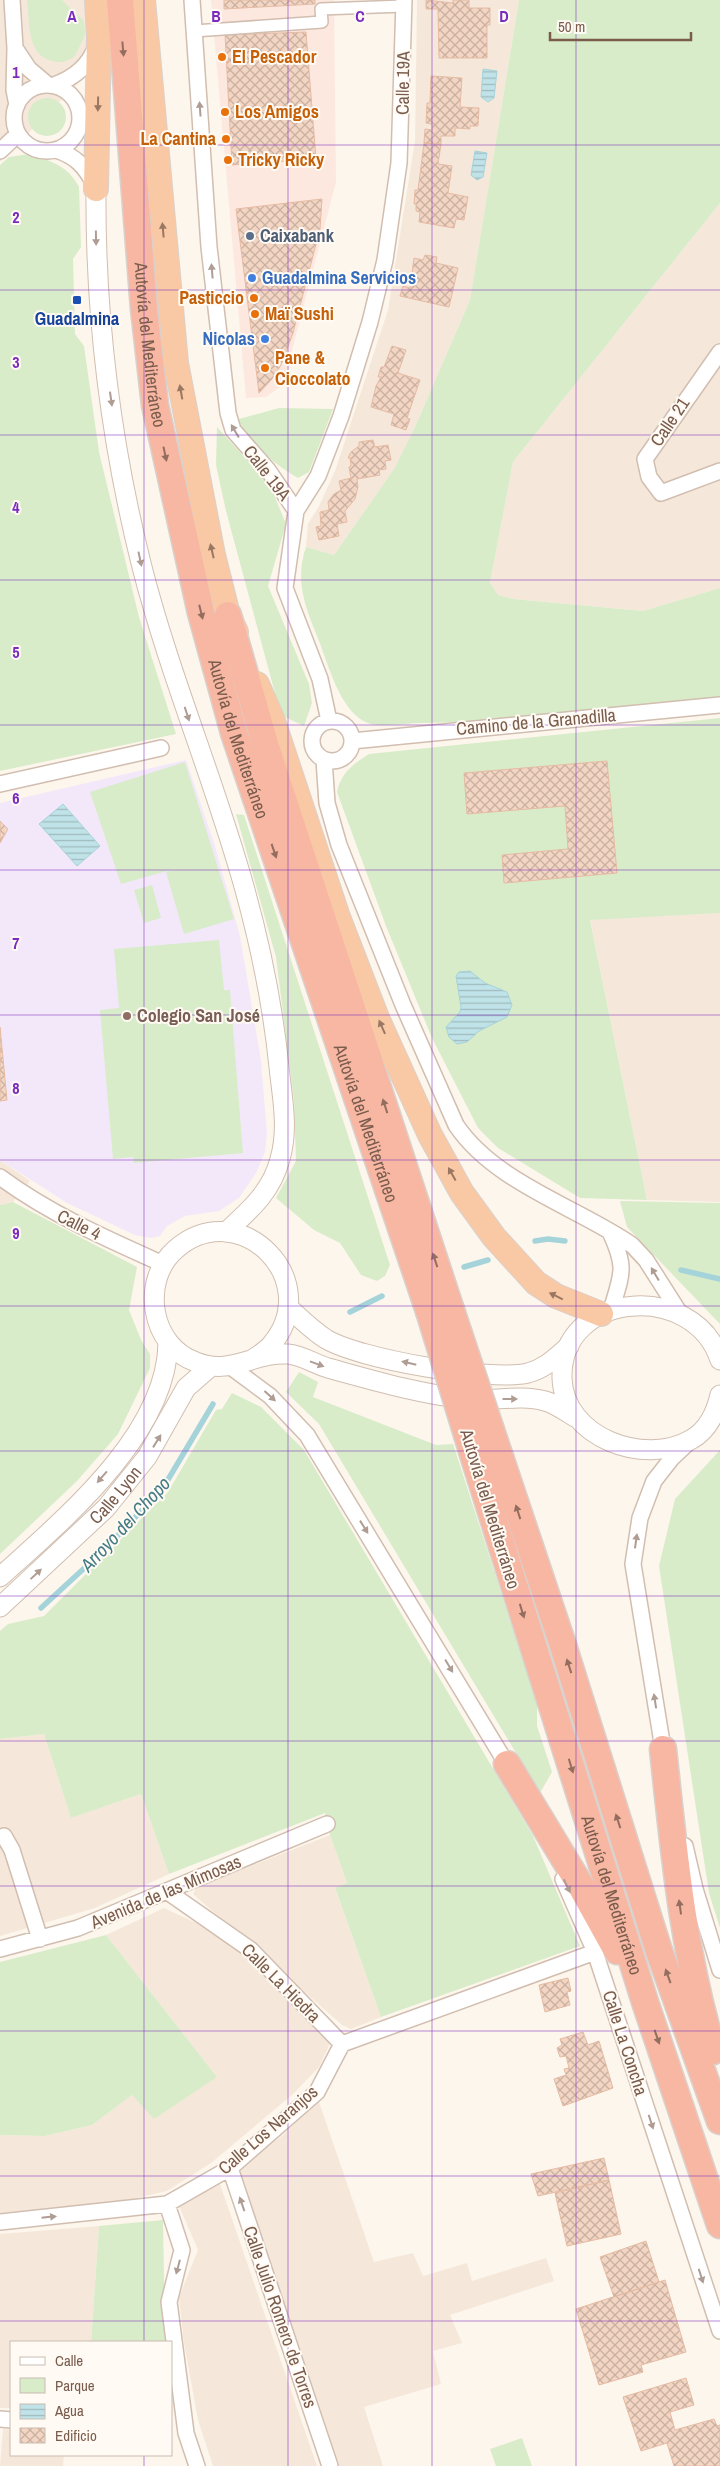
<svg xmlns="http://www.w3.org/2000/svg" width="720" height="2466" font-family="'Archivo Narrow',sans-serif">
  <defs>
    <pattern id="water-rules" width="6" height="5" patternUnits="userSpaceOnUse" patternTransform="scale(1.25)"><rect width="6" height="5" fill="#bfe3e8"/><path d="M0 2.5h6" fill="none" stroke="#a0bbbe"/></pattern>
    <pattern id="building-cross-hatch" width="8" height="8" patternUnits="userSpaceOnUse" patternTransform="scale(1.25)"><rect width="8" height="8" fill="#f3d5c3"/><path d="M0 0l8 8M0 8l8-8" fill="none" stroke="#cab0a1"/></pattern>
  </defs>
  <rect width="100%" height="100%" fill="#fdf6ec"/>
  <path fill="#f5e8da" d="M0,0H88L93,68L0,162Z
    M417,0H519L470,300L415,427L394,469L334,555L306,547L308,524L319,506L335,471L388,310L415,141Z
    M720,203V588L643,611L514,599L498,595L490,583L513,462Z
    M720,913V1202L647,1200L590,919Z
    M0,1160L30,1181L13,1202L0,1205Z
    M44,1734L71,1818L141,1794L169,1874L95,1908L0,1936V1739Z
    M330,1835L347,1883L335,1889L381,2017L351,2029L342,2025L193,1894L197,1887Z
    M164,1908L207,1928L242,1952L332,2039L319,2067L293,2094L211,2163L167,2191L124,2201L0,2213V2135L45,2136L92,2125L132,2095L217,2077L106,1935Z
    M318,2099L374,2262L413,2253L423,2276L467,2263L472,2281L546,2258L554,2281L450,2315L462,2343L433,2351L441,2384L364,2407L383,2466H335L234,2171L283,2135Z
    M220,2184L317,2466H213L198,2420L184,2343L179,2297L198,2250L179,2206Z
    M99,2226L91,2342H11V2408H0V2234Z
    M3,2429L11,2430V2455H64L63,2466H0Z"/>
  <path fill="#fde8e0" d="M211,0H334L336,182L283,385L266,397L246,398Z"/>
  <path fill="#f3e8fa" d="M186,760L215,846L240,936L261,1061L267,1133L265,1152L256,1173L239,1198L219,1211L185,1216L167,1226L160,1236L151,1238L135,1235L67,1203L0,1160V803Z"/>
  <path fill="#d8ecc9" d="M27,0H62L84,21L85,35L75,56C67,62 59,64 49,60C26,52 30,20 27,0Z
    M519,0H720V203L513,462L490,583L498,595L514,599L643,611L720,588V699C621,708 520,721 421,723C408,723 379,728 368,723C341,713 329,667 319,641C306,609 294,582 306,547L334,555L394,469L415,427L470,300Z
    M28 117a19 19 0 1 1 38 0a19 19 0 1 1-38 0Z
    M29,154C50,161 68,165 79,187L81,247L73,259L75,334L84,346L99,452L139,617L176,734L0,771V165L9,157Z
    M279,408L333,409L309,472L298,478C281,469 240,438 239,419Z
    M217,427L270,485L286,524L268,586L309,684L312,703L304,726L285,717L276,697L226,511L216,465Z
    M720,718V913L590,920L647,1200L580,1198L498,1148L478,1128L432,1038L386,926L337,792C341,773 353,764 369,754Z
    M185,762L234,919L184,934L166,872L181,867L121,884L90,792Z
    M236,814L244,815L390,1265L385,1276L377,1281L361,1275L340,1243L314,1230L276,1198L296,1161L294,1101L276,957Z
    M152,885L161,918L144,923L134,890Z
    M219,940L224,990H230L243,1153L134,1163L133,1157L113,1159L100,1010L119,1008L114,949Z
    M620,1201L720,1203V1324L627,1227Z
    M13,1202L137,1267L129,1310L141,1340L150,1354V1368L118,1434L77,1481L0,1554V1205Z
    M299,1372L318,1382L313,1397L436,1445L453,1444L537,1703V1726L552,1772L540,1793L319,1424L286,1392Z
    M232,1393L261,1407L304,1450L533,1836L580,1946L381,2017L335,1888L347,1883L330,1835L325,1813L169,1874L141,1794L71,1818L44,1734L0,1739V1631L8,1624L44,1616L168,1492L216,1410L222,1409Z
    M720,1450V1928L709,1893L659,1566L675,1499Z
    M106,1935L217,2077L154,2119L132,2095L92,2125L45,2136L0,2135V1962Z
    M163,2220L165,2342H91L99,2226Z
    M522,2438L532,2466H496L490,2449Z"/>
  <path fill="url(#water-rules)" stroke="#a5d3da" d="M483,69L497,71L494,98L488,102L481,97Z
    M475,151L487,153L483,177L477,180L471,175Z
    M63,804L100,846L77,866L39,824Z
    M470,971L485,983L507,992L512,1005L507,1017L479,1031L467,1042L457,1044L449,1037L446,1027L460,1012L461,1007L456,976L459,972Z"/>
  <g fill="none" stroke-linecap="round" stroke-linejoin="round">
    <path stroke="#a5d3da" stroke-width="5.5" d="M535,1241L548,1239L565,1241
      M464,1267L488,1260
      M681,1270L720,1279
      M350,1312L382,1296
      M41,1608L104,1550L163,1488L213,1404"/>
  </g>
  <path fill="url(#building-cross-hatch)" stroke="#e6bba3" d="M224,0H315V4L224,9Z
    M426,0L453,3V0H469V8H490V25H487V58H439L438,9H426Z
    M306,32L316,159L232,165L225,35Z
    M431,76L462,78L460,107L479,108L478,126H470V129L455,128V136H441V144L424,143L425,129L432,130V124L426,123L427,103H430Z
    M424,143L441,144L438,164L452,166L448,193L468,197L464,220L456,219L454,228L419,222L420,212L416,211V204H414L415,190H418Z
    M322,199L320,229L293,333L281,365L272,379L259,393L236,209Z
    M425,255L437,257L436,263L458,268L449,307L400,296L403,286L410,288L414,258L423,260Z
    M392,346L406,350L398,373L420,380L407,418L410,419L406,430L391,425L394,414L371,407L376,386L381,377H378L381,367H384Z
    M373,440L375,447L388,445L391,460L385,461L386,469L379,470L380,475L357,479L358,487L355,499L345,511L347,522L337,524L339,536L319,540L316,527L321,526L320,512L329,510L328,502L334,494L341,490L339,481L351,478L349,467L351,466L350,458H348L351,452L359,446V442Z
    M607,761L617,873L504,883L502,855L568,849L565,806L467,814L464,773Z
    M0,821L8,829L0,843Z
    M0,1027L7,1100L0,1101Z
    M568,1978L571,1991L567,1992L570,2005L545,2012L539,1985Z
    M583,2032L588,2045L599,2041L613,2088L563,2106L554,2079L566,2075L564,2069L569,2068L566,2056L560,2057L557,2048L562,2045L560,2039Z
    M604,2158L609,2180L538,2196L531,2174Z
    M609,2180L621,2234L567,2246L555,2193Z
    M646,2241L659,2282L614,2297L600,2257Z
    M665,2280L686,2352L641,2365L643,2372L599,2385L576,2309Z
    M686,2378L694,2405L670,2412L675,2430L714,2419L717,2426L720,2425V2466H674L667,2443L641,2451L623,2397Z"/>
  <g fill="none" stroke-linecap="round" stroke-linejoin="round">
    <g stroke="#d1beb0" stroke-width="14">
      <path id="pedestrian" d="M194,31L322,22L321,9L404,6"/>
    </g>
    <g stroke="#d1beb0" stroke-width="18">
      <path id="minor" d="M12,0L15,48L14,90L17,105
        M192,0L209,247L228,413L233,430L268,470L296,511
        M15,48L29,69L48,85
        M54,85C74,78 89,66 96,46
        M14 118a33 33 0 1 1 66 0a33 33 0 1 1-66 0Z
        M56,150C75,156 85,166 94,184
        M0,151L18,134
        M720,352L645,459L649,477L661,493L720,471
        M312 741a20 20 0 1 1 40 0a20 20 0 1 1-40 0Z
        M329,721L320,679L285,588L296,511L318,476L341,416L370,322L385,260L399,163L404,0
        M352,741L720,705
        M324,760L327,803L339,845L403,1005L456,1125C495,1183 577,1207 632,1245L646,1260L681,1315
        M0,784L161,748
        M0,1177C50,1214 107,1239 163,1264
        M610,1232C627,1268 622,1274 611,1310
        M231,1367L270,1396L307,1435L511,1771
        M664,1755L633,1564L640,1518L654,1481L672,1458L689,1442
        M4,1836L12,1850L40,1939
        M685,1846L695,1889L720,1970
        M563,1879L595,1952L720,2331
        M168,1892L251,1950L342,2044
        M0,1949L78,1928L327,1824
        M230,2168L330,2466
        M167,2204L182,2250L169,2302L186,2433L197,2466
        M0,2222L167,2204L230,2168L317,2092L342,2044L595,1952
        M0,2419L11,2420"/>
    </g>
    <g stroke="#d1beb0" stroke-width="21">
      <g id="tertiary">
        <path d="M96,189C95,316 111,444 142,567C170,677 215,781 245,890C261,948 273,1007 279,1067C282,1097 289,1128 280,1159C272,1191 250,1210 226,1232"/>
        <path d="M288,1307C300,1318 312,1330 326,1339C359,1359 491,1382 528,1373C546,1368 556,1357 569,1346"/>
        <path d="M253,1359C259,1355 266,1351 271,1345C326,1281 240,1194 176,1249C140,1280 150,1346 196,1362C231,1376 254,1352 288,1354C301,1355 315,1364 328,1368C372,1380 419,1394 465,1399C491,1402 519,1394 545,1401C556,1404 565,1411 575,1417"/>
        <path d="M720,1360C694,1280 560,1291 562,1378C564,1438 645,1467 692,1439C708,1430 716,1412 720,1395"/>
        <path d="M0,1577C63,1520 167,1434 168,1343"/>
        <path id="s1" d="M0,1607L106,1508L147,1457L186,1388L210,1367"/>
      </g>
    </g>
    <g stroke="#dad1cd" stroke-width="26">
      <path id="trunk" d="M143,0L176,363L213,555L228,615L236,632
        M96,189L99,37L97,0
        M257,684L273,721L338,917L377,1018L430,1135L462,1193L494,1237L536,1283L556,1296L601,1314"/>
    </g>
    <g stroke="#dad1cd" stroke-width="29">
      <g id="motorway">
        <path id="s2" d="M120,0L144,309L155,405L201,613L234,733L429,1311"/>
        <path d="M228,615L265,744L450,1307"/>
        <path d="M501,1460L562,1642L659,1951L720,2121"/>
        <path id="s3" d="M476,1464L645,2002L720,2225"/>
        <path d="M663,1749C674,1852 683,1952 713,2051"/>
        <path d="M507,1764L582,1888L617,1951"/>
      </g>
    </g>
    <use href="#pedestrian" stroke="#fff" stroke-width="11"/>
    <use href="#minor" stroke="#fff" stroke-width="15"/>
    <use href="#tertiary" stroke="#fff" stroke-width="19"/>
    <use href="#trunk" stroke="#f9c8a4" stroke-width="24"/>
    <use href="#motorway" stroke="#f7b7a3" stroke-width="26"/>
    <g stroke="#dad1cd" stroke-width="29" stroke-linecap="butt">
      <path id="motorway-bridge" d="M450,1307L501,1460
        M429,1311L476,1464"/>
    </g>
    <use href="#motorway-bridge" stroke="#f7b7a3" stroke-width="26"/>
  </g>
  <defs><path id="oneway-solid" d="M-6-.8H1V-3.2L6.5 0L1 3.2V.8H-6Z" transform="scale(1.25)"/></defs>
  <g fill="#936e5e">
    <use href="#oneway-solid" transform="translate(123 49) rotate(85)"/>
    <use href="#oneway-solid" transform="translate(165 454) rotate(78)"/>
    <use href="#oneway-solid" transform="translate(201 612) rotate(76)"/>
    <use href="#oneway-solid" transform="translate(274 851) rotate(71)"/>
    <use href="#oneway-solid" transform="translate(385 1106) rotate(-108)"/>
    <use href="#oneway-solid" transform="translate(435 1260) rotate(-108)"/>
    <use href="#oneway-solid" transform="translate(518 1512) rotate(-108)"/>
    <use href="#oneway-solid" transform="translate(522 1611) rotate(73)"/>
    <use href="#oneway-solid" transform="translate(569 1666) rotate(-108)"/>
    <use href="#oneway-solid" transform="translate(571 1766) rotate(73)"/>
    <use href="#oneway-solid" transform="translate(618 1821) rotate(-108)"/>
    <use href="#oneway-solid" transform="translate(680 1907) rotate(-98)"/>
    <use href="#oneway-solid" transform="translate(668 1976) rotate(-110)"/>
    <use href="#oneway-solid" transform="translate(657 2037) rotate(71)"/>
  </g>
  <g fill="#9a7763">
    <use href="#oneway-solid" transform="translate(98 104) rotate(91)"/>
    <use href="#oneway-solid" transform="translate(163 230) rotate(-95)"/>
    <use href="#oneway-solid" transform="translate(181 392) rotate(-100)"/>
    <use href="#oneway-solid" transform="translate(212 551) rotate(-103)"/>
    <use href="#oneway-solid" transform="translate(382 1027) rotate(-114)"/>
    <use href="#oneway-solid" transform="translate(452 1174) rotate(-119)"/>
    <use href="#oneway-solid" transform="translate(556 1296) rotate(-154)"/>
  </g>
  <g fill="#af9d94">
    <use href="#oneway-solid" transform="translate(200 109) rotate(-94)"/>
    <use href="#oneway-solid" transform="translate(96 238) rotate(89)"/>
    <use href="#oneway-solid" transform="translate(212 271) rotate(-95)"/>
    <use href="#oneway-solid" transform="translate(111 399) rotate(82)"/>
    <use href="#oneway-solid" transform="translate(235 431) rotate(-121)"/>
    <use href="#oneway-solid" transform="translate(140 559) rotate(78)"/>
    <use href="#oneway-solid" transform="translate(187 714) rotate(72)"/>
    <use href="#oneway-solid" transform="translate(655 1274) rotate(-121)"/>
    <use href="#oneway-solid" transform="translate(409 1363) rotate(-167)"/>
    <use href="#oneway-solid" transform="translate(317 1364) rotate(20)"/>
    <use href="#oneway-solid" transform="translate(270 1396) rotate(42)"/>
    <use href="#oneway-solid" transform="translate(510 1399)"/>
    <use href="#oneway-solid" transform="translate(157 1441) rotate(-58)"/>
    <use href="#oneway-solid" transform="translate(102 1477) rotate(131)"/>
    <use href="#oneway-solid" transform="translate(364 1527) rotate(58)"/>
    <use href="#oneway-solid" transform="translate(636 1541) rotate(-82)"/>
    <use href="#oneway-solid" transform="translate(36 1574) rotate(-43)"/>
    <use href="#oneway-solid" transform="translate(449 1666) rotate(59)"/>
    <use href="#oneway-solid" transform="translate(655 1701) rotate(-99)"/>
    <use href="#oneway-solid" transform="translate(567 1886) rotate(64)"/>
    <use href="#oneway-solid" transform="translate(651 2122) rotate(72)"/>
    <use href="#oneway-solid" transform="translate(242 2204) rotate(-109)"/>
    <use href="#oneway-solid" transform="translate(49 2217) rotate(-6)"/>
    <use href="#oneway-solid" transform="translate(178 2267) rotate(105)"/>
    <use href="#oneway-solid" transform="translate(701 2276) rotate(72)"/>
  </g>
  <path fill="none" stroke="#7b2cbf" stroke-width="1" stroke-opacity="0.55" d="M144,0V2342M288,0V2466M432,0V2466M576,0V2466M0,145H720M0,290H720M0,435H720M0,580H720M0,725H720M0,870H720M0,1015H720M0,1160H720M0,1306H720M0,1451H720M0,1596H720M0,1741H720M0,1886H720M0,2031H720M0,2176H720M0,2321H720M144,2455V2466"/>
  <g fill="#e8710a" stroke="#fffaf3" stroke-width="2">
    <circle cx="222" cy="57" r="5"/>
    <circle cx="225" cy="112" r="5"/>
    <circle cx="226" cy="139" r="5"/>
    <circle cx="228" cy="160" r="5"/>
    <circle cx="254" cy="298" r="5"/>
    <circle cx="255" cy="314" r="5"/>
    <circle cx="265" cy="368" r="5"/>
  </g>
  <circle fill="#5c6f8a" stroke="#fffaf3" stroke-width="2" cx="250" cy="236" r="5"/>
  <g fill="#3f7fe0" stroke="#fffaf3" stroke-width="2">
    <circle cx="252" cy="278" r="5"/>
    <circle cx="265" cy="339" r="5"/>
  </g>
  <rect fill="#1a4fb4" stroke="#fffaf3" stroke-width="2" x="72" y="295" width="10" height="10" rx="2.5"/>
  <circle fill="#8d6e63" stroke="#fffaf3" stroke-width="2" cx="127" cy="1016" r="5"/>
  <g text-anchor="middle" stroke-width="4" stroke-linejoin="round" paint-order="stroke">
    <g font-size="18" font-weight="bold" fill="#c56008" stroke="#fffaf3" text-anchor="start">
      <text x="232" y="63">El Pescador</text>
      <text x="235" y="118">Los Amigos</text>
      <text x="216" y="145" text-anchor="end">La Cantina</text>
      <text x="238" y="166">Tricky Ricky</text>
      <text x="244" y="304" text-anchor="end">Pasticcio</text>
      <text x="265" y="320">Maï Sushi</text>
      <text x="275" y="364">Pane &amp;<tspan x="275" dy="21">Cioccolato</tspan></text>
    </g>
    <g font-size="18" fill="#7a5c4d" stroke="#fffaf3">
      <text transform="translate(403 83) rotate(-89)" y="6">Calle 19A</text>
      <text dy="6" stroke="none"><textPath href="#s2" startOffset="346">Autovía del Mediterráneo</textPath></text>
      <text transform="translate(670 422) rotate(-56)" y="6">Calle 21</text>
      <text transform="translate(267 473) rotate(52)" y="6">Calle 19A</text>
      <text transform="translate(536 722) rotate(-5)" y="6">Camino de la Granadilla</text>
      <text dy="6" stroke="none"><textPath href="#s2" startOffset="751">Autovía del Mediterráneo</textPath></text>
      <text dy="6" stroke="none"><textPath href="#s2" startOffset="1156">Autovía del Mediterráneo</textPath></text>
      <text transform="translate(79 1225) rotate(27)" y="6">Calle 4</text>
      <text dy="6" stroke="none"><textPath href="#s1" startOffset="161">Calle Lyon</textPath></text>
      <text transform="translate(490 1509) rotate(73)" y="6">Autovía del Mediterráneo</text>
      <text transform="translate(166 1892) rotate(-23)" y="6">Avenida de las Mimosas</text>
      <text dy="6" stroke="none"><textPath href="#s3" startOffset="452">Autovía del Mediterráneo</textPath></text>
      <text transform="translate(281 1983) rotate(45)" y="6">Calle La Hiedra</text>
      <text transform="translate(625 2043) rotate(72)" y="6">Calle La Concha</text>
      <text transform="translate(268 2130) rotate(-41)" y="6">Calle Los Naranjos</text>
      <text transform="translate(280 2317) rotate(71)" y="6">Calle Julio Romero de Torres</text>
    </g>
    <g font-size="18" font-weight="bold" fill="#4e5e75" stroke="#fffaf3" text-anchor="start">
      <text x="260" y="242">Caixabank</text>
    </g>
    <g font-size="18" font-weight="bold" fill="#366cbe" stroke="#fffaf3" text-anchor="start">
      <text x="262" y="284">Guadalmina Servicios</text>
      <text x="255" y="345" text-anchor="end">Nicolas</text>
    </g>
    <g font-size="18" font-weight="bold" fill="#164399" stroke="#fffaf3">
      <text x="77" y="325">Guadalmina</text>
    </g>
    <g font-size="18" font-weight="bold" fill="#785e54" stroke="#fffaf3" text-anchor="start">
      <text x="137" y="1022">Colegio San José</text>
    </g>
    <g font-size="19" font-style="italic" fill="#437c86" stroke="#fffaf3">
      <text transform="translate(125 1524) rotate(-47)" y="7">Arroyo del Chopo</text>
    </g>
  </g>
  <g font-size="16" text-anchor="middle" font-weight="bold" fill="#7b2cbf" stroke="#fffaf3" stroke-width="4" stroke-linejoin="round" paint-order="stroke">
    <text x="72" y="22">A</text>
    <text x="216" y="22">B</text>
    <text x="360" y="22">C</text>
    <text x="504" y="22">D</text>
    <text x="16" y="78">1</text>
    <text x="16" y="223">2</text>
    <text x="16" y="368">3</text>
    <text x="16" y="513">4</text>
    <text x="16" y="658">5</text>
    <text x="16" y="804">6</text>
    <text x="16" y="949">7</text>
    <text x="16" y="1094">8</text>
    <text x="16" y="1239">9</text>
  </g>
  <rect x="10" y="2341" width="162" height="115" fill="#fffaf3" stroke="#cabbb1"/>
  <rect x="20" y="2357" width="25" height="8" fill="#ffffff" stroke="#cabbb1"/>
  <text x="55" y="2366" font-size="15" fill="#7a5c4d">Calle</text>
  <rect x="20" y="2378" width="25" height="15" fill="#d8ecc9" stroke="#cabbb1"/>
  <text x="55" y="2391" font-size="15" fill="#7a5c4d">Parque</text>
  <rect x="20" y="2404" width="25" height="15" fill="url(#water-rules)" stroke="#cabbb1"/>
  <text x="55" y="2416" font-size="15" fill="#7a5c4d">Agua</text>
  <rect x="20" y="2428" width="25" height="15" fill="url(#building-cross-hatch)" stroke="#cabbb1"/>
  <text x="55" y="2441" font-size="15" fill="#7a5c4d">Edificio</text>
  <path d="M550 32v8h141v-8" fill="none" stroke="#7a5c4d" stroke-width="2.5"/>
  <text x="558" y="32" font-size="15" fill="#7a5c4d" stroke="#fffaf3" stroke-width="4" paint-order="stroke">50 m</text>
</svg>
